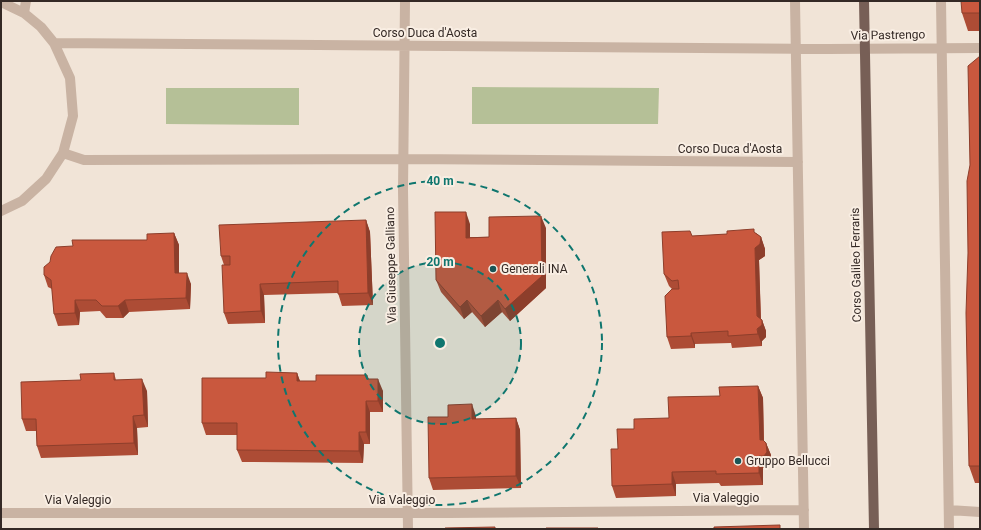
<svg xmlns="http://www.w3.org/2000/svg" width="981" height="530" font-family="Roboto,sans-serif">
  <rect width="100%" height="100%" fill="#f1e4d7"/>
  <path fill="#b5c097" d="M472,87L659,88L658,124H472Z
    M166,88H299V125L166,124Z"/>
  <g fill="none" stroke-linecap="round" stroke-linejoin="round">
    <path stroke="#c9b3a3" stroke-width="10" d="M405,1L403,190L408,529
      M795,1L804,529
      M941,1L949,529
      M1,2L24,13L41,27L54,43L70,78L73,116L63,153L46,179L22,201L1,211
      M24,13L26,1
      M54,43L828,49L980,48
      M63,153L84,160L404,159L798,162
      M949,510L980,512
      M1,513H449L804,510"/>
    <path stroke="#775f56" stroke-width="10" d="M864,1L874,529"/>
  </g>
  <path fill="#ad4c35" d="M980,1V31H968L962,13Z
    M980,56V483H975L969,466L968,253L970,165Z
    M366,220L370,232L373,305L342,306L338,293L264,295L265,323L228,324L224,313V265L221,256Z
    M470,224V237H489L546,228V288L510,321L502,312L485,327L472,312L464,319L441,292L436,280Z
    M174,233L179,245V273L191,284L190,309L129,312L123,318H106L100,311L80,312L79,325L58,326L54,314L52,289L48,287L44,275L73,246L147,240Z
    M756,233L761,237L765,249V256L759,260L761,319L762,320L766,331V337L762,341V346L732,348L731,343L695,344V348L671,349L667,337L672,289L669,286L664,274L692,236Z
    M114,373L116,380L147,391L148,427L137,428L138,455L41,458L37,446L36,431H26L22,419L81,380Z
    M297,373L300,381H316L367,375L369,379L383,391V412H370V444H364L363,463L242,462L237,450V435H206L202,423L266,378Z
    M758,386L763,398L764,441L766,443L771,455V464L768,467L763,468V485L721,486L719,483L676,484V496L616,498L612,486L618,449L669,418L720,396Z
    M476,416V419L516,418L520,430L521,488L433,490L429,478Z"/>
  <path fill="#8d3e2b" d="M466,212L470,224V249L466,238Z
    M541,216L546,228V288L510,321L505,309Z
    M366,220L370,232L373,305L368,293Z
    M174,233L179,245V285L175,273Z
    M761,237L765,249V256L759,260L761,326L762,320L766,331V337L762,341V346L758,334L755,248Z
    M187,273L191,284L190,309L186,298Z
    M260,284L264,295L265,323L261,311Z
    M75,300L80,312L79,325L75,313Z
    M125,300L129,312L123,318L118,306Z
    M467,300L472,312L464,319L460,307Z
    M498,300L502,312L485,327L481,316Z
    M691,333L695,344V348L691,336Z
    M297,373L301,384L297,381Z
    M142,379L147,391L148,427L144,415Z
    M378,379L383,391V412L378,401Z
    M758,386L763,398L764,452L760,440Z
    M366,401L370,412V444L366,432Z
    M472,404L476,416V431L472,419Z
    M133,416L137,428L138,455L134,443Z
    M516,418L520,430L521,488L516,476Z
    M359,432L364,444L363,463L359,451Z
    M766,443L771,455V464L768,467L764,456Z
    M759,456L763,468V485L759,473Z
    M672,472L676,484V496L672,484Z"/>
  <path fill="#c9583e" stroke="#8d3e2b" d="M961,1H980V13H962Z
    M980,56V466H969L966,313L968,253L967,181L970,165L968,66Z
    M435,212H466V238L489,237V217L541,216L542,276L505,309L498,300L481,316L467,300L460,307L436,280Z
    M366,220L368,293L338,294V281L260,284L261,311L224,313L222,265H230V256H221L219,225Z
    M754,229V232L761,237L760,244L755,248L757,316L762,320V325L757,329L758,334L728,336V331L691,333V336L667,337L665,296L672,289H679L678,280L672,281L664,274L662,232L690,231L692,236L727,234V231Z
    M174,233L175,273H187L186,298L125,300L118,306H102L96,300H75V313L54,314L51,280L44,275V267L50,262L51,256L56,247L73,246L72,240H147V234Z
    M266,372L297,373V381H316V375H367V379H378V401H366V432H359V451L237,450V423H202V378H266Z
    M114,373V380L142,379L144,415L133,416L134,443L37,446L36,419H22L21,382L81,380L80,374Z
    M758,386L760,440H763L766,443L767,452L764,456H759V473L716,474V471L672,472V484L612,486L611,449H618L617,429H634V419L669,418L668,397L720,396L719,387Z
    M472,404V419L516,418V476L429,478L428,417H448V405Z
    M780,525V529H714V527Z
    M495,527V529H444L445,528Z
    M546,528H598V529H546Z"/>
  <circle cx="440" cy="343" r="81" fill="#0f766e" fill-opacity=".12"/>
  <g fill="none" stroke="#0f766e" stroke-width="2" stroke-dasharray="7 5">
    <circle cx="440" cy="343" r="81"/>
    <circle cx="440" cy="343" r="162"/>
  </g>
  <g fill="#1a5556" stroke="#f9eee3" stroke-width="1.5">
    <circle cx="493" cy="269" r="4"/>
    <circle cx="738" cy="461" r="4"/>
  </g>
  <g text-anchor="middle" stroke-width="4" stroke-linejoin="round" paint-order="stroke">
    <g font-size="12" fill="#342925" stroke="#f9eee3">
      <text x="425" y="37">Corso Duca d'Aosta</text>
      <text transform="translate(888 35) rotate(-1)" y="4">Via Pastrengo</text>
      <text x="730" y="153">Corso Duca d'Aosta</text>
      <text transform="translate(391 265) rotate(-91)" y="4">Via Giuseppe Galliano</text>
      <text transform="translate(856 265) rotate(-91)" y="4">Corso Galileo Ferraris</text>
      <text x="726" y="502">Via Valeggio</text>
      <text x="78" y="504">Via Valeggio</text>
      <text x="402" y="504">Via Valeggio</text>
    </g>
    <g font-size="12" fill="#342925" stroke="#f9eee3" text-anchor="start">
      <text x="501" y="273">Generali INA</text>
      <text x="746" y="465">Gruppo Bellucci</text>
    </g>
  </g>
  <circle cx="440" cy="343" r="6" fill="#0f766e" stroke="#f9eee3" stroke-width="2"/>
  <g font-size="12" text-anchor="middle" font-weight="bold" fill="#0f766e" stroke="#f9eee3" stroke-width="4" stroke-linejoin="round" paint-order="stroke">
    <text x="440" y="185">40 m</text>
    <text x="440" y="266">20 m</text>
  </g>
  <rect width="981" height="530" fill="none" stroke="#342925" stroke-width="4"/>
</svg>
